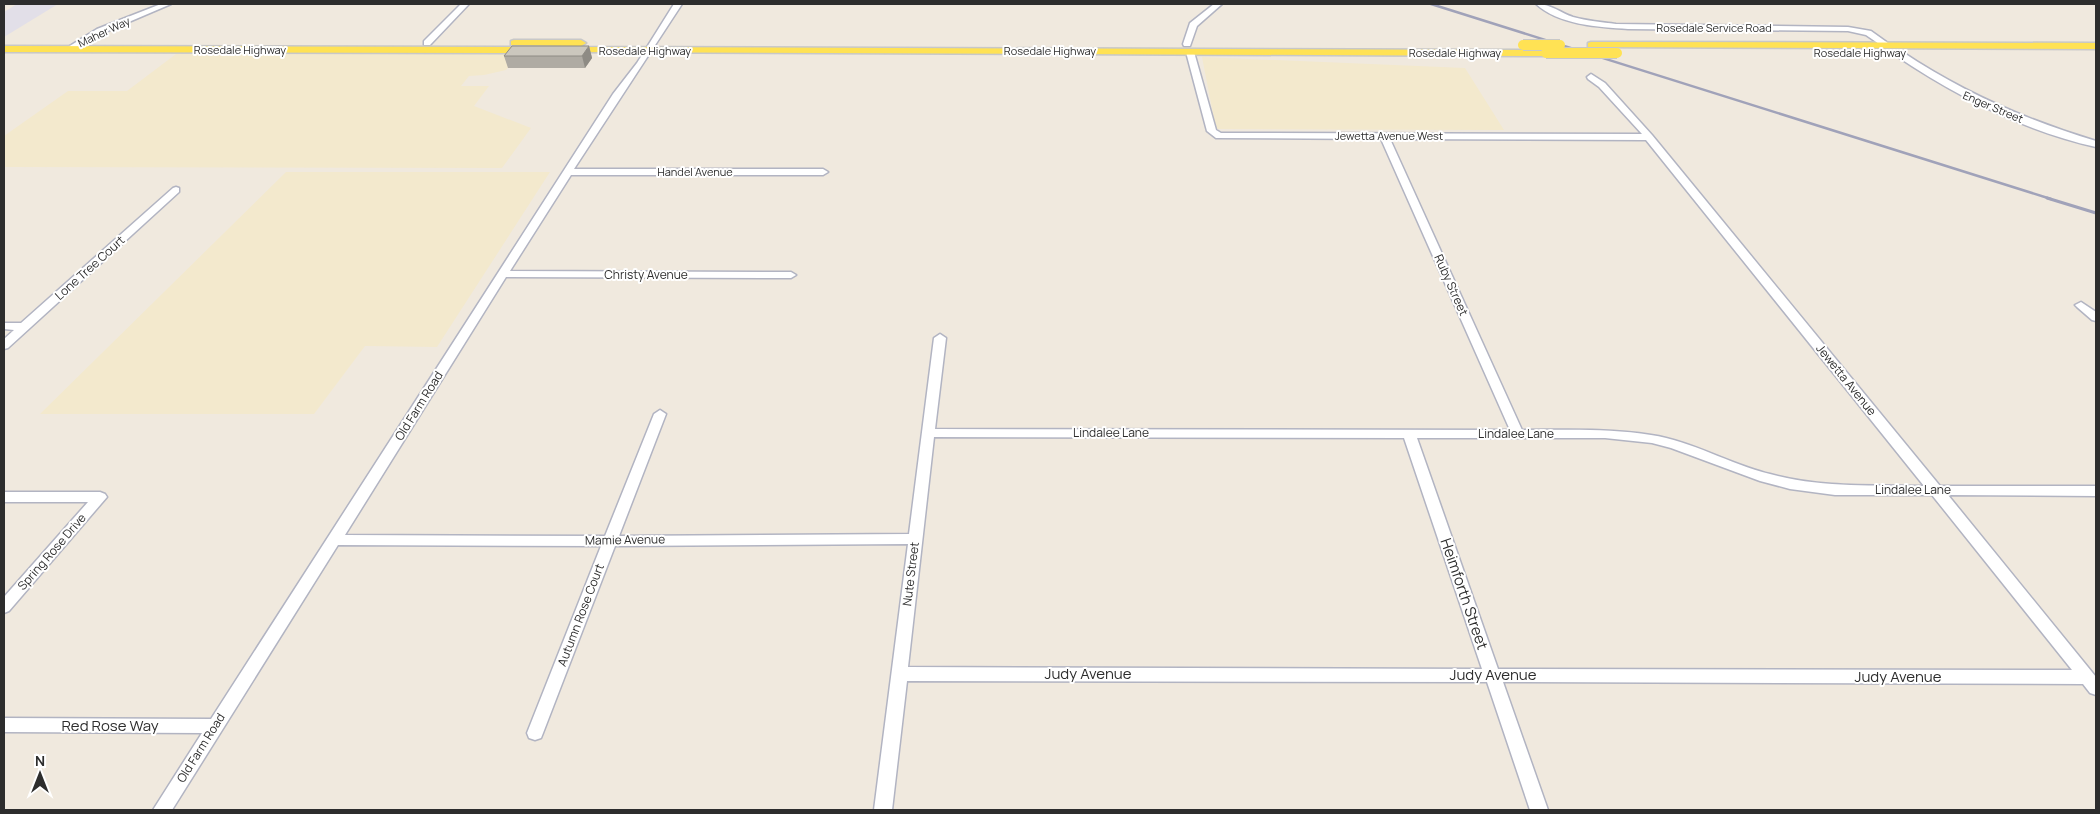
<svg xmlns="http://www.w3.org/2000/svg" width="2100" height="814" font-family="Manrope,sans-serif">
  <rect width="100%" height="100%" fill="#f0e9de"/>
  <path fill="#e2dfe8" d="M17,4H58L4,37V12Z"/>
  <path fill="#f3e9cd" d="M176,54H519L506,70L484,75L469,76L461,86H489L474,106L531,128L502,168L4,167V136L68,91H127Z
    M1202,57L1465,68L1504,130L1216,129Z
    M286,172H550L437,347L365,346L314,414H40Z"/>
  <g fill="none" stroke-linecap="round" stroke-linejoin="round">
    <g stroke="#b2b4c2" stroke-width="3">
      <path id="minor" d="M161,4H171L103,33L72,51L65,49L97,29Z
        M461,4H469L430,45H424V41Z
        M674,4H682L574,169H823L828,172L823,175H571L510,271L791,272L796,275L791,278L506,277L345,535L605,536L654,414L660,410L666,414L619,536L909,534L934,338L940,334L946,338L935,429L1510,430L1381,139L1216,138L1207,131L1186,52L1190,50L1194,52L1216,130L1221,133L1642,134L1599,87L1588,79L1587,77L1591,74L1605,83L1652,135L1940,486H2096V496L1948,495L2096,677V695L2090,693L2083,684L1503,682L1548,810H1530L1487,682L907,681L892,810H874L908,544L615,546L543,733L541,738L535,740L529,738L527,733L601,546L338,545L172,810H153L202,733L4,732V718L211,719L613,94L637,63ZM1390,139L1646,140L1924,486C1872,485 1820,488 1770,474C1729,464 1692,441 1651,435C1609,428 1565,430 1522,430ZM934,437L1404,438L1482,669L908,667ZM1417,438H1605L1652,443L1671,448L1760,481L1790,489L1835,495H1932L2072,670L1498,669Z
        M1214,4H1222L1197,26L1190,46H1184L1183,44L1190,23Z
        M1536,4C1549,3 1561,13 1573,17C1587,21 1602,22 1616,24L1848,27L1871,31L1892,46L1885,48L1866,35L1848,31L1628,29C1598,27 1559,25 1536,4Z
        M1895,51H1901C1962,92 2026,120 2096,141V147C2024,131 1956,96 1895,55Z
        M176,187L179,188V192L8,348L4,349V339L14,330L4,329V323H21L173,188Z
        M2081,302L2096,312V321L2092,320L2077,307L2075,305Z
        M4,492H100L105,494L107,497L9,611L4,613V597L88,502H4Z"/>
    </g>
    <g stroke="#c8c8c8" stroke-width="3">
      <path id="major" d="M514,40H581L586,43L581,46L511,45V41Z
        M1591,42L2096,43V49L1588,47V43Z
        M4,46L527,47L532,50L527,53L4,52Z
        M570,47L1546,50L1551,53L1546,56L567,52V48Z"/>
    </g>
    <use href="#minor" fill="#fff" fill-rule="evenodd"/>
    <use href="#major" fill="#ffe254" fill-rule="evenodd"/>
    <path stroke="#a0a2b9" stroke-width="2.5" d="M1431,4L2051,199"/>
    <path stroke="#a0a2b9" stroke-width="3" d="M2047,198L2096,213"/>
    <g stroke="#c8c8c8" stroke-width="12" stroke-linecap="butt">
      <path id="major-bridge" d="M1523,45H1560
        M1546,53H1617"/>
    </g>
    <use href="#major-bridge" stroke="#ffe254" stroke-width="10"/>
  </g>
  <path fill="#afaba3" d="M589,46L592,58L585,68H508L504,56Z"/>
  <path fill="#8e8b84" d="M589,46L592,58L585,68L582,56Z"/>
  <path fill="#cbc7bd" stroke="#8e8b84" d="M512,46H589L582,56H504Z"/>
  <g text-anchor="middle" stroke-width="4" stroke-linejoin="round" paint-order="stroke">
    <g font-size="11" fill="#2d2d2d" stroke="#fff">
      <text x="1714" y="32">Rosedale Service Road</text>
      <text transform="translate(104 32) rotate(-25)" y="4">Maher Way</text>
      <text x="240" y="54">Rosedale Highway</text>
      <text x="645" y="55">Rosedale Highway</text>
      <text x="1050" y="55">Rosedale Highway</text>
      <text x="1455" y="57">Rosedale Highway</text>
      <text x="1860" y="57">Rosedale Highway</text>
      <text transform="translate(1993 107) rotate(23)" y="4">Enger Street</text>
      <text x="1389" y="140">Jewetta Avenue West</text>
      <text x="695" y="176">Handel Avenue</text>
    </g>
    <g font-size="12" fill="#2d2d2d" stroke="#fff">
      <text transform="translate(90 268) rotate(-42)" y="4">Lone Tree Court</text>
      <text x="646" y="279">Christy Avenue</text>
      <text transform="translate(1451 285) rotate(66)" y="4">Ruby Street</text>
      <text transform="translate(1846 380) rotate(51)" y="4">Jewetta Avenue</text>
      <text transform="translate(419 406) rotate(-58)" y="4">Old Farm Road</text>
      <text x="1111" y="437">Lindalee Lane</text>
      <text x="1516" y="438">Lindalee Lane</text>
      <text x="1913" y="494">Lindalee Lane</text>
      <text transform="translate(625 540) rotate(-1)" y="4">Mamie Avenue</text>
      <text transform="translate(52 552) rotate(-49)" y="4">Spring Rose Drive</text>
      <text transform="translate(911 574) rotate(-83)" y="4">Nute Street</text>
      <text transform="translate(581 615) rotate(-69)" y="4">Autumn Rose Court</text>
      <text transform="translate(201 748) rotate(-58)" y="4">Old Farm Road</text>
    </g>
    <g font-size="15" fill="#2d2d2d" stroke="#fff">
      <text transform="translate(1464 594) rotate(71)" y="5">Heimforth Street</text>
      <text x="1088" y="679">Judy Avenue</text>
      <text x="1493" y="680">Judy Avenue</text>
      <text x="1898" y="682">Judy Avenue</text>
      <text x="110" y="731">Red Rose Way</text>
    </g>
  </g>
  <rect width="2100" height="814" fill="none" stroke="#2d2d2d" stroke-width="10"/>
  <g transform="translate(40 774)" stroke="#ffffff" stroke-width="4" paint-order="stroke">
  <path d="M0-4L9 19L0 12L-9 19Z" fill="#2d2d2d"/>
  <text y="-8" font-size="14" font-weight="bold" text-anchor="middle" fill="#2d2d2d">N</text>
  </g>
</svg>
